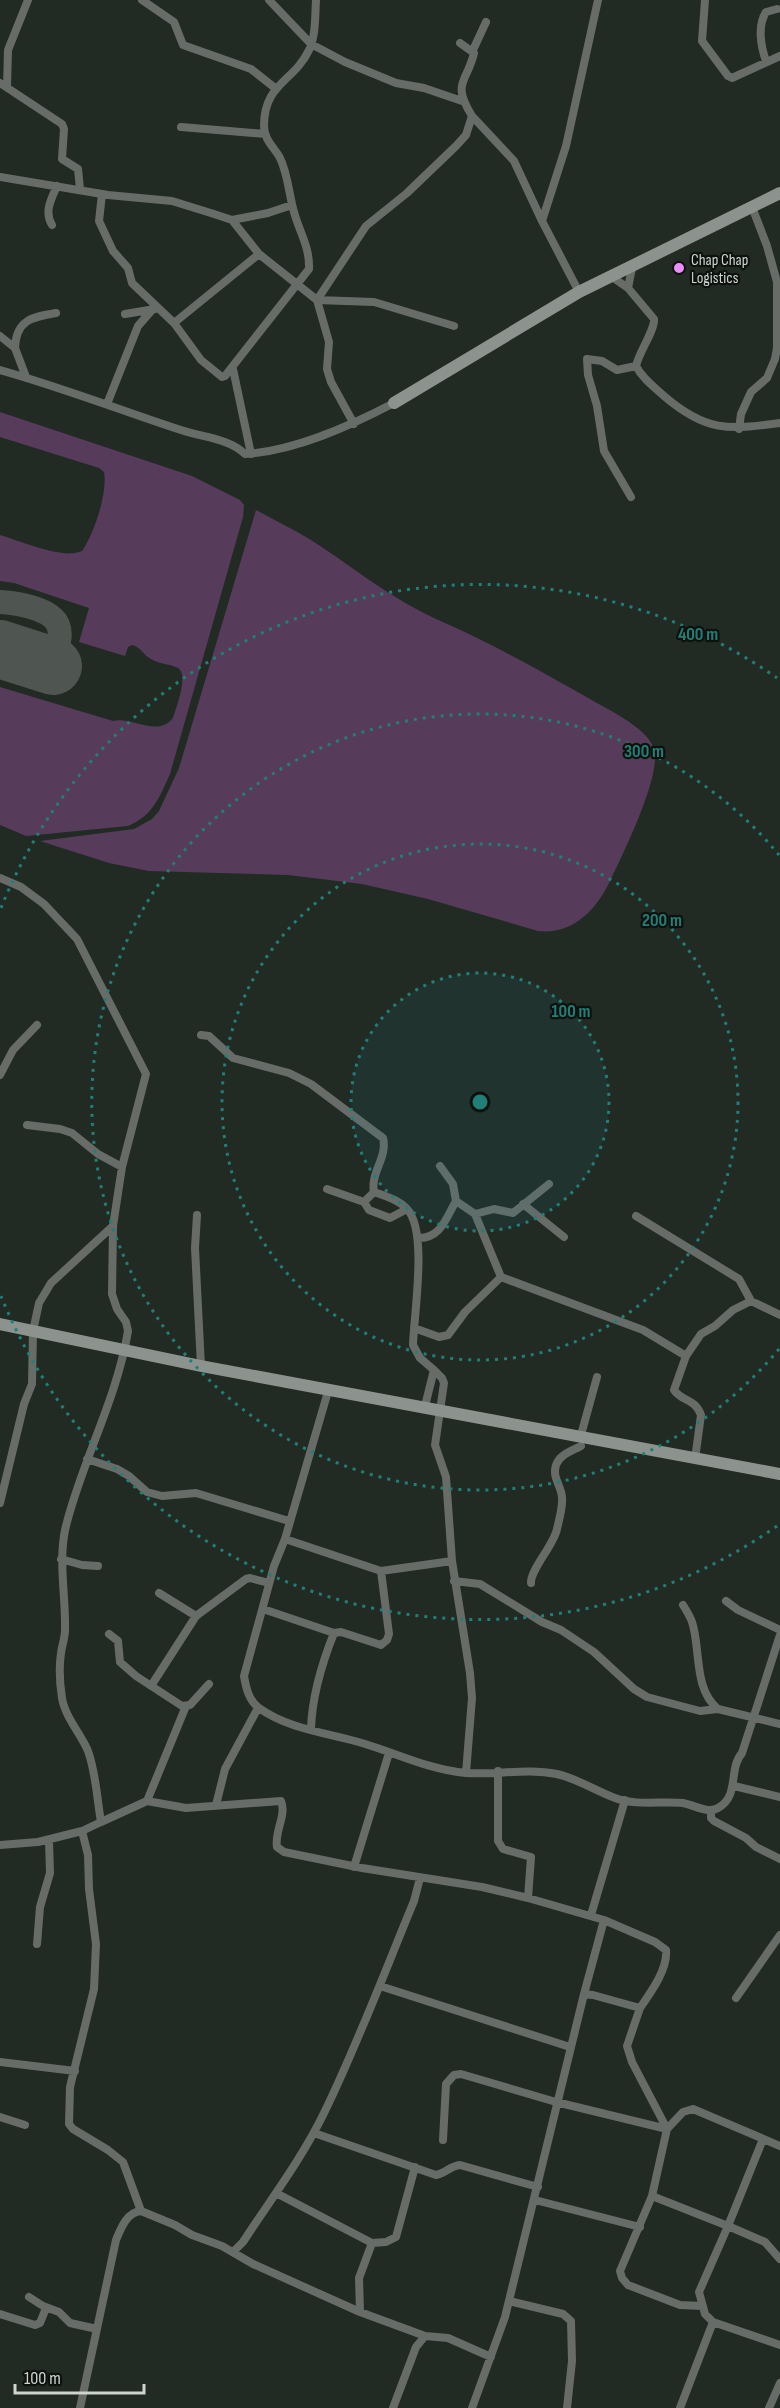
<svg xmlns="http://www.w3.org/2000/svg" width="780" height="2408" font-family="'Sofia Sans Condensed',sans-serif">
  <rect width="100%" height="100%" fill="#222a24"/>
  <path fill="#563c5a" d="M0,412L192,476L240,500L244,505L243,517L170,774C160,796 153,816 128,826L26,836L0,825V687L113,721C132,716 157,738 173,718C176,708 189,675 178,668C170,664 159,664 151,659C143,655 141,647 132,645L128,647L125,656L79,642L89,608L14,583L0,581V535C21,541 63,560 82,551C94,534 108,492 104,472L99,468L0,437Z
    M256,510C274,520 293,529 311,540C347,563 380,590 418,610C436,620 456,627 475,637C512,655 547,675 583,695C602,707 647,726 654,749C662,775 623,854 610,881C596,910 573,935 538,931L428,899L362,884L288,875L149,871L109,863L40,841L134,829L152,819L159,811L179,768Z"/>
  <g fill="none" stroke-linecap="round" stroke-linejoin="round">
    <path stroke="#4f5651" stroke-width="24" d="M0,602C16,603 51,608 58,625C66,644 45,679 23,672C10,669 9,659 0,652"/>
    <path stroke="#4f5651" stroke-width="58" d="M0,649L53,666"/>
    <path stroke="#686c69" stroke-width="8" d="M142,0L174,22L183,45L251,69L275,88
      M269,0L311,44L345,62L396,83L424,88L462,101
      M705,0L702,41L728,76L732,78L780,56
      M473,50L486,22
      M766,61C761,47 757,26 766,12L777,9
      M0,83L62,124L64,129L62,159L78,169L80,189
      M7,87L8,50L28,0
      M472,116L514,161L542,221
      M181,127L265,134
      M0,177L108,195L172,201L214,214L232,220L259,254L317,300L374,302L454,326
      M102,194L99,221L113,251L128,268L132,283L174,323L201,360L222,377L225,376L309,269C310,247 299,231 294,212C289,195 288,174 280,158C274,147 264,140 264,126C264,83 294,82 309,50C316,36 315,15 316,0
      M232,220L268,213L292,205
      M52,225C44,212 51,199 57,186
      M612,277L628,288L632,268
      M628,288L654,319C655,330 639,352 636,366C642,378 654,387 664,396C706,432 728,430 780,423
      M579,292L542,221L566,146L598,0
      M317,300L366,226L407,193L456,146L466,135L472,116C451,82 467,83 474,53L460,43
      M317,300L329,342L327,369L331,382L354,424
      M125,314L155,309
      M174,323L259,254
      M0,336L15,348L26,377
      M15,348C16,320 32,317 56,313
      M233,369L251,454
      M0,370C61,387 120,410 181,430C201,437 229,438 245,454C295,451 350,426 394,403
      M107,404L138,326L152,310
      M739,429L741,414L751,392L767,378L775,359L777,348V282L767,246L752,207
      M631,497L604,451L597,406L588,375L587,359L602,361L617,370L636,366
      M0,878L21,887L44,904L77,939L146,1074L122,1167L113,1226L112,1294L117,1309L126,1322L128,1331C117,1398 84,1457 67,1522C57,1557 66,1594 65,1630C65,1638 62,1645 61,1653C59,1666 60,1685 62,1698C65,1717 81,1734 88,1751C96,1773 97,1799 101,1822L82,1831L88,1855L89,1889L96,1944L94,1989L70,2087L69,2124L73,2129L108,2150L123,2162L141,2211
      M201,1035L209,1036L233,1058L289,1073L311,1084L383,1138C388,1157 370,1173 374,1192C385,1196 399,1200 407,1209C428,1231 414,1313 413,1345L420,1358L434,1370L425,1406
      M0,1075L13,1050L37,1025
      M27,1125L60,1129L72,1133L98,1154L122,1167
      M440,1166L453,1184L456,1201L475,1214L501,1277
      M327,1189L364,1202L374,1192
      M364,1202L369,1210L390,1218L407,1209
      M523,1204L564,1237
      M475,1214L494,1209L513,1213L549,1184
      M197,1215L195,1248L201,1366
      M636,1216L739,1279L751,1301L780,1315
      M419,1238C441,1238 446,1218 456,1201
      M414,1328L439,1337L448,1335L465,1312L501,1277L643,1330L686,1356L674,1390C682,1402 695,1398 701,1415L695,1459
      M686,1356L701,1334L715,1326L733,1310L751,1301
      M434,1370L442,1378L444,1383L435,1445L446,1477L452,1561L470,1673L472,1698L466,1773
      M329,1388L285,1539L274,1566L244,1676C246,1688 249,1701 259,1708C288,1729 328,1733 362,1743C396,1753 430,1770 466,1773C497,1775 526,1768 557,1774C578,1779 596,1791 615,1798C636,1806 661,1801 683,1803C694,1805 708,1814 718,1808C740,1796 728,1769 742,1753L780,1635
      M581,1435L597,1377
      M87,1459L117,1469L129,1476L147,1492L162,1496L196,1493L289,1521
      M0,1503L24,1404L32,1384L33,1331L39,1303L51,1283L113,1226
      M285,1539L381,1571
      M61,1559L82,1565L98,1566
      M454,1581L480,1584L542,1622L561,1630L594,1652L634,1689L647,1697L700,1711L718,1709L780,1724
      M531,1583C530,1570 554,1545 557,1529C559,1520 563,1507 562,1497C561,1485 552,1478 556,1465C560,1454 572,1451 581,1446
      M159,1593L196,1616
      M726,1601L738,1610L780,1630
      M683,1605C686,1610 690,1616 692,1622C701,1648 693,1689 718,1709
      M263,1609L334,1633
      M109,1634L118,1641L120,1662L136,1676L182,1706L190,1705L209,1684
      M151,1686L196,1616L246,1579L250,1578L269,1583
      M311,1729C312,1697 322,1663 334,1633L341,1632L381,1645L387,1640L389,1634L381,1571L452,1561
      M498,1771V1841L503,1849L531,1857L528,1898
      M734,1786L780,1797
      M147,1801L186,1706
      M216,1805L225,1769L258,1708
      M711,1811V1818L714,1821L746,1838L756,1847L780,1859
      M101,1822L147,1801L186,1808L281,1801C287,1815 274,1832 277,1847L284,1852L362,1868L482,1887L528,1898L604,1920L655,1942L666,1950C668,1969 651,1992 640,2008
      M0,1845L38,1842L82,1831
      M354,1867L389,1753
      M591,1915L625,1800
      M604,1920L584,1994L593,1995L640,2008L627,2046L632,2062L667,2129
      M37,1944L40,1907L50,1873L49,1840
      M380,1986L570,2047
      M736,1998L780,1935
      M0,2062L75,2071
      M0,2117L25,2125
      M314,2133L436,2175C446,2173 450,2166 460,2165L538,2187
      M763,2139L728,2226L765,2242L780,2259
      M443,2140L446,2084L454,2075L461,2074L556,2102L667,2129
      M780,2146L693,2109L683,2112L667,2129L652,2196L728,2226L699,2292L705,2314L713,2322L780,2345
      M276,2193L372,2243L359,2278L360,2312
      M652,2196L620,2271L622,2278L628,2285L680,2305L702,2306
      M535,2200L640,2227
      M372,2243L386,2242L396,2237L415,2167
      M234,2251L243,2242C271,2199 303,2157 325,2111C358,2043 385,1971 414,1901L420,1878
      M29,2297L43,2306L59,2312L70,2323L97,2329
      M509,2301L563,2314L571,2321L572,2361L567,2408
      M0,2314L35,2325L40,2323L46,2308
      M425,2336L448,2338L491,2357
      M80,2408L116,2240C121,2228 127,2212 141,2211L175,2225L192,2235L222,2246L253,2264L360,2312L425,2336L416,2347L393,2408
      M472,2408L505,2317L584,1994
      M680,2408L713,2322
      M769,2408L780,2383"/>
    <path stroke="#8c938e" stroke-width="12" d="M394,403L579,292L780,193
      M0,1324L201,1366L780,1474"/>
  </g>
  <circle cx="480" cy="1102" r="129" fill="#227f78" fill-opacity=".12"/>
  <g fill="none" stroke="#227f78" stroke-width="3" stroke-dasharray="3 6">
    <circle cx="480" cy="1102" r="129"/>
    <circle cx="480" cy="1102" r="258"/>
    <path d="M779 1349A388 388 0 1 1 779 855"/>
    <path d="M777 1526A517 517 0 0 1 1 1296M1 908A517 517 0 0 1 777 678"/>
  </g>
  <circle fill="#eb8dfb" stroke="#0e120f" stroke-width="2" cx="679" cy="268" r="6"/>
  <g text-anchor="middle" stroke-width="4.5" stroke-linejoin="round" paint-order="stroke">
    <g font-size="16" fill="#ced4d0" stroke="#0e120f" text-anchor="start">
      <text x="691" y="265">Chap Chap<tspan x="691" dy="18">Logistics</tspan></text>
    </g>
  </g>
  <circle cx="480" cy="1102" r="9" fill="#227f78" stroke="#0e120f" stroke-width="3"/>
  <g font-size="18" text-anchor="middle" font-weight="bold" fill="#227f78" stroke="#0e120f" stroke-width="4.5" stroke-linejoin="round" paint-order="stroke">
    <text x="698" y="640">400 m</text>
    <text x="644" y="757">300 m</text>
    <text x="662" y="926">200 m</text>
    <text x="571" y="1017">100 m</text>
  </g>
  <path d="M15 2384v9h129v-9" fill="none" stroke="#ced4d0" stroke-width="3"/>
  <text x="24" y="2384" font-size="18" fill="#ced4d0" stroke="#0e120f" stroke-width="4.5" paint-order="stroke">100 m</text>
</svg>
